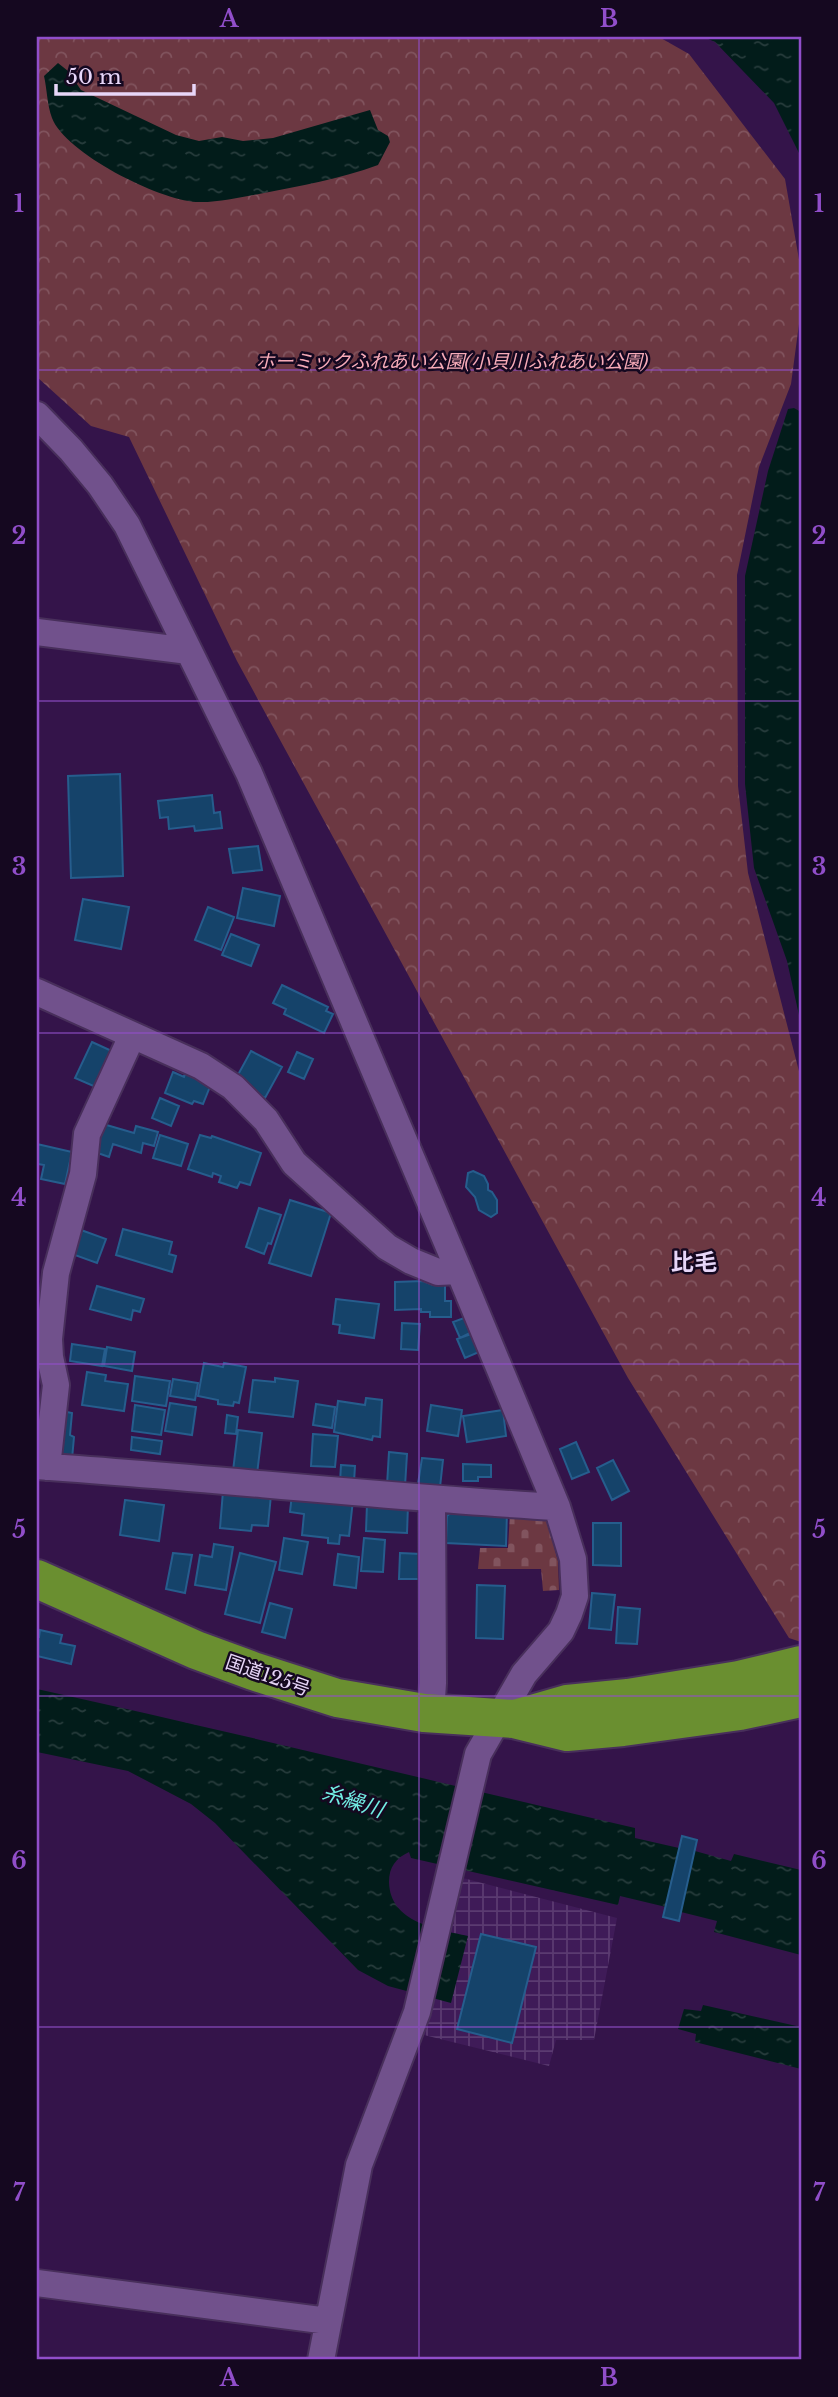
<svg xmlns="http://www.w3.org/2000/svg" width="838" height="2397" font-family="'Libre Baskerville','Noto Sans JP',serif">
  <defs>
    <pattern id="industrial-grid" width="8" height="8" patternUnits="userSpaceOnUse" patternTransform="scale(1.75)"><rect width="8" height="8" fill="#3f1b58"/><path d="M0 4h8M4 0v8" fill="none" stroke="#5b3b71"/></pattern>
    <pattern id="cemetery-stones" width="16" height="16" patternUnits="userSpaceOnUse" patternTransform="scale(1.75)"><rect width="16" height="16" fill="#6c3842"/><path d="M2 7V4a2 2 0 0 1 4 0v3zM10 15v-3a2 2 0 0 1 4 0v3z" fill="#81545e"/></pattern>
    <pattern id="park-crowns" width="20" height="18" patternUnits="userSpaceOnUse" patternTransform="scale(1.75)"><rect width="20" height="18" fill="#6c3842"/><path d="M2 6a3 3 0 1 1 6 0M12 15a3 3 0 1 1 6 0" fill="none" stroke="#81545e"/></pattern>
    <pattern id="water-ripples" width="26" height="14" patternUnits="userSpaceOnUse" patternTransform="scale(1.75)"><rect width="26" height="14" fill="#021c1a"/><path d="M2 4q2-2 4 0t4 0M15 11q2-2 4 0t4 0" fill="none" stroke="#273c3c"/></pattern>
  </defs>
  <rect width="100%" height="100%" fill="#34144a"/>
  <path fill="url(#industrial-grid)" d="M463,1878L617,1918L594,2040H556L549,2066L424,2035Z"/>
  <path fill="url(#cemetery-stones)" d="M510,1513L546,1517L558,1561L559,1590L543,1591L541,1569H478L480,1548H508Z"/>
  <path fill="url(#park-crowns)" d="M37,37H659L689,54L785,179L801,271V309L791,384L759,467L737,575L738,786L748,873L801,1079V1642L789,1638L628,1378L237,661L129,437L91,426L37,377Z"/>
  <path fill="url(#water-ripples)" d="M704,37H801V157L774,103L715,42Z
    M58,63L68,71L81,90L176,135L199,141L222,137L243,141L273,138L370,110L378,130L388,136L390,142L378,165C340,179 300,186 259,194C239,197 217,203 196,202C159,200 65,153 52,118C47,105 47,89 44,76Z
    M794,408L801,412V1024L787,961L754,868L745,784V576L768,471L788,409Z
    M37,1689C237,1733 436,1782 635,1828V1838L679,1848L666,1907L620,1896L618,1905L411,1858L409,1852C396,1858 389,1867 389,1882C390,1923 437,1929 468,1936L451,2003L388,1986L358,1970L215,1823L191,1804L128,1771L37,1752Z
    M695,1851L731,1861L734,1854L801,1870V1955L714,1932L717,1921L681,1912Z
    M703,2005L801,2027V2069L695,2042L696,2034L678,2029L684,2009L701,2011Z"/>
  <path fill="#15436a" stroke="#265d8d" stroke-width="2" d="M120,774L123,876L71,878L68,776Z
    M212,795L214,813L220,812L222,828L195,831L194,826L169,829L168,817L160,818L158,801Z
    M258,846L262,870L233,873L229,849Z
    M243,888L280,896L274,926L237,918Z
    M83,899L129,907L121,949L75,940Z
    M208,907L234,917L221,950L195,940Z
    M231,934L259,945L251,966L222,955Z
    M282,985L328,1007L326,1011L333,1014L324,1033L284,1014L286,1009L273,1003Z
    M92,1042L114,1052L98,1088L75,1078Z
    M251,1051L282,1067L265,1098L234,1082Z
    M297,1052L313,1059L304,1079L288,1072Z
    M173,1072L184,1077L185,1074L211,1084L203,1104L194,1101L192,1104L165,1093Z
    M160,1098L179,1106L171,1126L152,1118Z
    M103,1124L134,1133L136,1126L158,1132L154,1146L143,1143L141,1153L113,1144L109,1157L95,1152Z
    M160,1135L188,1144L181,1166L153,1158Z
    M200,1135L211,1138L212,1136L261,1153L250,1185L240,1182L237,1188L219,1182L221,1176L213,1173L212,1177L188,1169Z
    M37,1144L72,1152L65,1184L41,1179L44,1165L38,1164L37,1171Z
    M473,1171L484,1176L488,1184V1190L492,1192L497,1200V1213L491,1217L479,1210L475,1197L466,1187L468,1173Z
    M290,1200L331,1213L311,1276L269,1263Z
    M259,1208L281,1215L271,1244L268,1243L264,1254L246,1247Z
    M123,1229L172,1242L169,1254L176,1256L172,1272L116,1255Z
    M81,1230L106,1239L97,1263L72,1254Z
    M423,1281L433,1285L445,1284V1301H451V1317H430V1312H421V1309L395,1310V1282Z
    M97,1286L144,1299L140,1312L133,1310L131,1320L90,1309Z
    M336,1299L379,1304L374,1338L339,1333L340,1325L333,1324Z
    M464,1318L470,1333L460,1338L453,1322Z
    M402,1323L420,1324L418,1350L401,1349Z
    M471,1334L479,1352L465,1358L457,1339Z
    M72,1344L105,1349L102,1366L70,1361Z
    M107,1347L135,1352L132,1371L104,1366Z
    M204,1363L223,1367L224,1363L246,1367L239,1403L234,1402L233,1406L218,1404V1400L198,1396Z
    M87,1372L106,1375L105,1381L128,1384L124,1411L82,1405Z
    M135,1376L170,1381L166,1406L132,1401Z
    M275,1378L298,1381L293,1417L249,1412L253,1380L275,1382Z
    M173,1379L198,1383L195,1400L170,1396Z
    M366,1398L382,1400L380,1437L373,1436L372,1440L334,1432L338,1401L365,1405Z
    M170,1403L196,1407L192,1435L165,1431Z
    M316,1404L335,1407L332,1428L313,1425Z
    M135,1405L165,1410L161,1435L132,1431Z
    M431,1405L462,1410L458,1436L427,1431Z
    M503,1410L506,1436L467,1442L463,1416Z
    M62,1411L72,1413L70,1435L74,1437L72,1459L57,1458Z
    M227,1415L238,1417L236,1434L225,1433Z
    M238,1430L262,1433L257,1474L233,1471Z
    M313,1434L338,1436L335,1467L311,1466Z
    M132,1437L162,1441L160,1454L131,1450Z
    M576,1442L589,1472L572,1479L560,1449Z
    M389,1452L407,1454L405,1486L387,1485Z
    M422,1458L443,1460L440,1487L418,1484Z
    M613,1460L629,1491L612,1500L597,1468Z
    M463,1464L491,1465V1477H478V1481H463Z
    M341,1465L355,1466L354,1482H340Z
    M223,1491L271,1495L268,1526L252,1525L251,1531L220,1528Z
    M292,1494L353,1500L349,1536L340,1535L339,1544L328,1543V1538L302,1535L304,1514L290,1512Z
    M125,1500L164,1505L159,1541L120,1535Z
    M367,1504L408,1505L407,1533L366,1531Z
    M454,1510L507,1512L506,1546L446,1543L447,1516Z
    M593,1523H621V1566L593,1565Z
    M284,1538L308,1542L302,1574L279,1570Z
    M364,1538L385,1540L383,1572L361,1571Z
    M214,1544L233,1547L226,1590L195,1585L200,1555L212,1557Z
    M173,1553L192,1555L185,1593L166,1589Z
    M240,1553L276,1562L260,1623L225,1614Z
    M400,1553L421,1554L420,1579H399Z
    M338,1554L359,1557L356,1588L334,1585Z
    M477,1585L505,1586L503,1639L476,1638Z
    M592,1593L615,1595L611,1630L589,1628Z
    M270,1603L292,1609L285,1638L262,1632Z
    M618,1607L640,1609L637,1644L616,1643Z
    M40,1630L62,1635L60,1643L75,1646L71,1664L37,1656V1637H39Z
    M682,1836L697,1840L679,1921L663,1917Z
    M481,1934L536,1947L512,2043L457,2029Z"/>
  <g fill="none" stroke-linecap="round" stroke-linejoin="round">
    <g stroke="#482f5b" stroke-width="30">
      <path id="minor" d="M37,415L71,450L100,485L127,525L249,773L459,1271L557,1507L573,1559L575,1596L569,1614L561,1631L524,1674L478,1754L417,2012L359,2165L321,2360
        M37,632L189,651
        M37,992L201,1066L233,1087L266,1120L294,1163L387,1247L411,1261L438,1272L459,1271
        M37,1466C210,1478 383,1497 557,1507
        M47,1467L56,1385L50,1357L49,1339L56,1273L83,1174L87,1134L132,1036
        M431,1714L433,1683L432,1499
        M37,2283L328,2321"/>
    </g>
    <g stroke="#482f5b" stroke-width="42">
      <path id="highway" d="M37,1579L196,1650L253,1671L337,1698L424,1713L514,1719L567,1732L623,1727L740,1711L801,1698
        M515,1719L567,1704L628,1698L739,1680L801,1665"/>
    </g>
    <use href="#minor" stroke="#71518c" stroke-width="26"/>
    <use href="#highway" stroke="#6a8f30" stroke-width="38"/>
  </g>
  <path fill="none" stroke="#914eca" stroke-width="2" stroke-opacity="0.55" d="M419,37V2360M37,370H801M37,701H801M37,1033H801M37,1364H801M37,1696H801M37,2027H801"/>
  <g text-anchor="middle" stroke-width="5" stroke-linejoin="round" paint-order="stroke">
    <g font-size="19" font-style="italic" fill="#f7abb8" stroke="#150820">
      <text x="452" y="368">ホーミックふれあい公園(小貝川ふれあい公園)</text>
    </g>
    <g font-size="19" fill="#e7d6f8" stroke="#150820">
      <text transform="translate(268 1675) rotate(19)" y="7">国道125号</text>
    </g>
    <g font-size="21" font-style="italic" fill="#72efe5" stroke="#150820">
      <text transform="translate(353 1801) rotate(18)" y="7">糸繰川</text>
    </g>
    <g font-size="23" font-weight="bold" fill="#e7d6f8" stroke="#150820">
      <text x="694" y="1270">比毛</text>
    </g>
  </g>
  <rect width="838" height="2397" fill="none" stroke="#150820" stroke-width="77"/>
  <path d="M56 84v10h138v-10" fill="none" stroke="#e7d6f8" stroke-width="3.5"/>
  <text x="66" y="84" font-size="21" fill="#e7d6f8" stroke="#150820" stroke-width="5" paint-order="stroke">50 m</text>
  <rect x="38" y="38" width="762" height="2320" fill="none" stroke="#914eca" stroke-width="2.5"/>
  <g font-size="23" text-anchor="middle" font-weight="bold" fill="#914eca">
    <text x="229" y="27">A</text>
    <text x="609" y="27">B</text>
    <text x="19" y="212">1</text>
    <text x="819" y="212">1</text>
    <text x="19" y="544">2</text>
    <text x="819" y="544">2</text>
    <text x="19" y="875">3</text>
    <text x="819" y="875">3</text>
    <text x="19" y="1206">4</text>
    <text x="819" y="1206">4</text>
    <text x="19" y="1538">5</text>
    <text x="819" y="1538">5</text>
    <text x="19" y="1869">6</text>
    <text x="819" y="1869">6</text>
    <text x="19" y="2201">7</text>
    <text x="819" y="2201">7</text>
    <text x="229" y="2386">A</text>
    <text x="609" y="2386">B</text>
  </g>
</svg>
